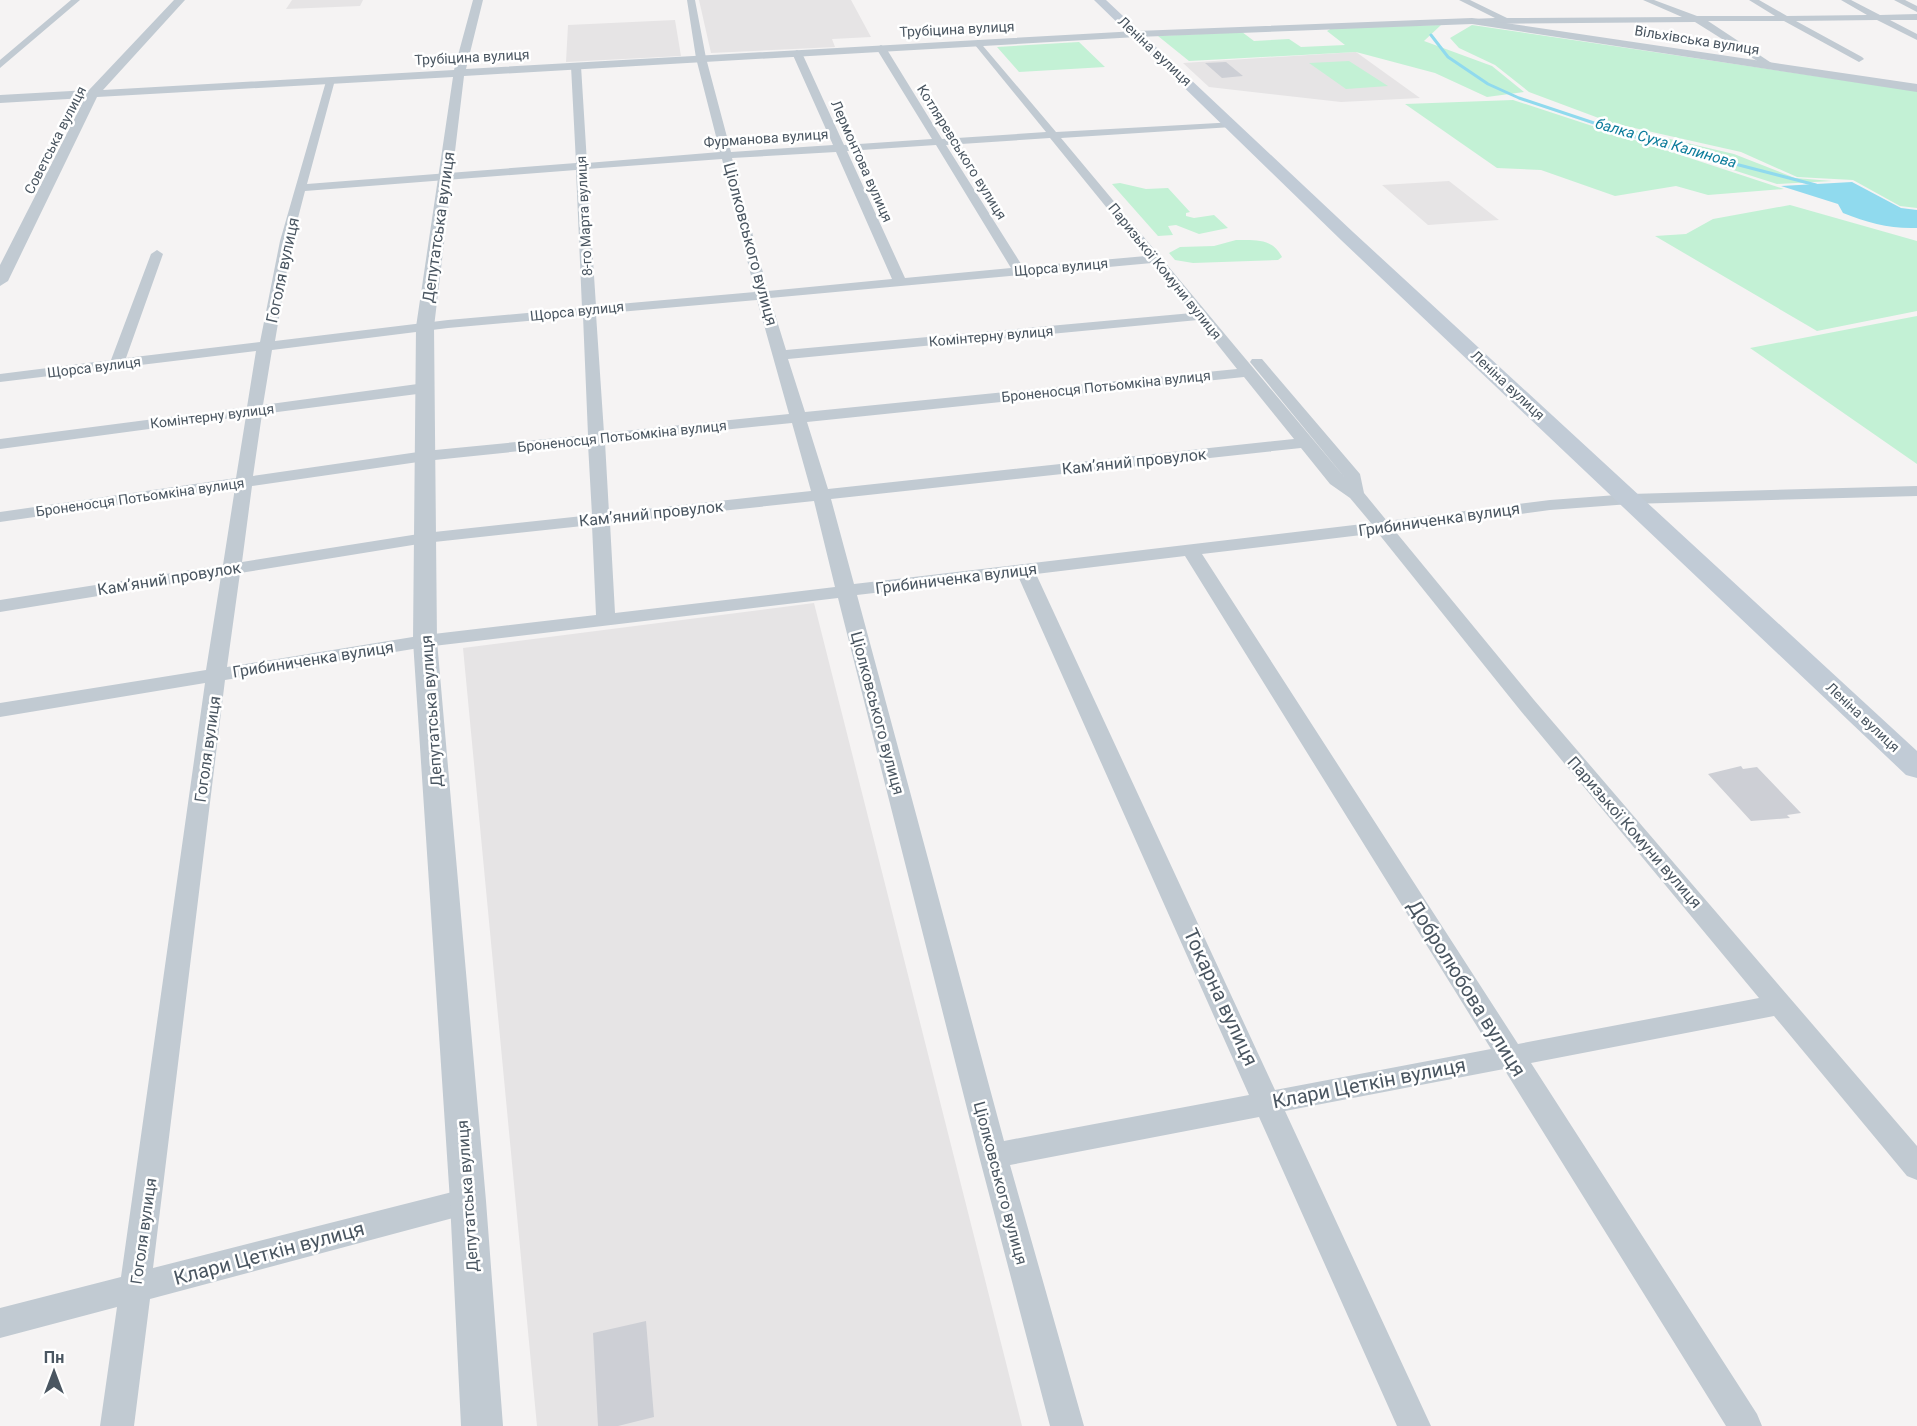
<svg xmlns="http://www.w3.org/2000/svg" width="1917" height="1426" font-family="Roboto,sans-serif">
  <rect width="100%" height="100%" fill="#f5f3f3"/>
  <path fill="#e6e4e5" d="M292,0H363L360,6L286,9Z
    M699,0H851L871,37L832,39L835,47L711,53Z
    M675,20L681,56L566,62L568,25Z
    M1356,52L1420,98L1341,102L1209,87L1183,63Z
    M1449,181L1499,220L1428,225L1382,185Z
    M814,603L1022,1426H537L463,648Z"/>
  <path fill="#c3f1d5" d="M1441,25L1424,41L1492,66L1524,92L1487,97L1435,73L1356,52L1189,61L1158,36L1242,32L1254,41L1289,39L1301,47L1345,45L1327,31L1332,28Z
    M1472,25L1917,91V208L1900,206L1853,180L1797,177L1741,152L1612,123L1529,92L1495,65L1459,48L1450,38Z
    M1079,42L1105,67L1019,72L997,47Z
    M1349,61L1388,86L1346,89L1309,63Z
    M1513,100L1784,189L1708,195L1676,186L1615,196L1541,170L1497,168L1405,104Z
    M1623,128L1734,154L1795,178L1832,181L1777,184L1608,130Z
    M1120,183L1146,189L1168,188L1190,212L1186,213V216L1194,218L1214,215L1228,228L1199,234L1176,225L1168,226L1173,235L1158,236L1112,184Z
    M1790,205L1917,241V311L1817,331L1655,236L1686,234L1713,219Z
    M1236,240C1256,240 1272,238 1282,257L1278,260L1193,263L1175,260L1169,253L1180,247L1214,246Z
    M1917,316V464L1750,348Z"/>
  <path fill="#90daee" d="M1852,182L1901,208L1917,210V228C1890,229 1868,223 1843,213L1838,204L1781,186Z"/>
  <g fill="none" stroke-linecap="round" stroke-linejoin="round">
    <path stroke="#90daee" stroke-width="3" d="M1431,35L1448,57L1488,84L1519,98L1654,143L1816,185"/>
  </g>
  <path fill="#cdcfd5" d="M1226,62L1243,76L1222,78L1205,63Z
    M1741,766L1743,769L1757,767L1801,813L1787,815L1790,818L1751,821L1708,774Z
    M646,1321L654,1417L618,1426H598L593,1333Z"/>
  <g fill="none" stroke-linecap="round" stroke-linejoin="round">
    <path fill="#c1cad2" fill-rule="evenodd" d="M71,0H80L0,68V60Z
      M687,0H695L706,58L731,152L833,145L792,53L797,50L802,53L844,145L932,139L876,48L881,45L886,48L942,139L1046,132L975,45L974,43L978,40L1056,132L1236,122V126L1232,127L1061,138L1346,479L1250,362L1252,359H1262L1360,474L1364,493L1387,521L1550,500L1630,494L1917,486V496L1630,504L1550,510L1395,531L1534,700L1917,1146V1180L1907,1176L1774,1016L1531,1063L1757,1414L1762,1426H1726L1504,1069L1285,1111L1431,1426H1397L1259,1117L1010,1165L1084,1426H1050L979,1156L838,598L425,647L225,680L153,1268L468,1188L479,1192L483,1201L479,1210L468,1214L150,1299L134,1426H100L117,1307L0,1338V1308L121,1277L205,683L0,717V703L206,670L221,576L0,612V600L223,565L235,488L0,522V512L236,478L246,416L0,449V439L247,407L256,351L0,382V374L111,360L151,254L157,250L163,254L126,358L260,342L280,241L327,78L335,80L307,184L576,163L571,66L576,63L581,66L587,163L720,152L696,58ZM1050,138L1146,256L1023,267L946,145ZM936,145L1011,268L905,278L847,151ZM836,152L892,279L768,291L732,158ZM722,159L755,292L596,306L587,169ZM576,170L582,308L448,320L275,341L292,241L305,191ZM1152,263L1192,313L786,350L770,298ZM757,300L789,414L604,433L596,314ZM583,316L588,435L425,451L253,476L262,414L425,393L433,388L425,383L263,405L272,350L448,328ZM1198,320L1237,369L805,412L788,359ZM1244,377L1294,439L828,489L807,422ZM792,423L811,491L609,513L605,442ZM588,444L592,515L425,533L242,562L252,486L425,461ZM1301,448L1330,484L1350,498L1371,523L854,584L831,499ZM814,501L835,587L615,613L610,523ZM592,525L596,615L425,635L227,667L240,573L425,543ZM1378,533L1520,710L1759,998L1518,1044L1202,554ZM1185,556L1491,1049L1275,1090L1036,574ZM1018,576L1249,1095L1004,1141L857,595Z
      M1459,0H1470L1507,18L1682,17L1643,0H1654L1697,16H1775L1749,0H1759L1787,16L1867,15L1841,0H1851L1880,15L1917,14V20H1890L1917,34V40L1877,20L1796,21L1862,57L1864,59L1859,62L1784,21H1708L1773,64L1775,66L1770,69L1695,22L1472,24L1469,19L1495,18Z
      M1894,0H1905L1917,6V12Z"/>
    <path fill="#c1cad2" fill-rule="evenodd" d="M174,0H185L103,90L454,70L473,0H483L466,69L1137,31L1472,18L1917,84V92L1472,24L1137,37L464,76L434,327L437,641L486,1201L503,1426H461L450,1201L413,641L416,327L453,77L97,97L8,281L0,286V265L85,98L0,103V95L89,90Z"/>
    <path fill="#c1cbd6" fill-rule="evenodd" d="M1094,0H1106L1353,232L1917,751V778L1906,775L1341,240Z"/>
  </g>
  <g text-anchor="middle" stroke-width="5" stroke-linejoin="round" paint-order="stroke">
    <g font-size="14" fill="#4a5661" stroke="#fff">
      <text transform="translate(957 29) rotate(-3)" y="5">Трубіцина вулиця</text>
      <text transform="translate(1697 40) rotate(9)" y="5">Вільхівська вулиця</text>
      <text transform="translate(1155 51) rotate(43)" y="5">Леніна вулиця</text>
      <text transform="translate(472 57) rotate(-3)" y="5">Трубіцина вулиця</text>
      <text transform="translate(766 138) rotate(-4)" y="5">Фурманова вулиця</text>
      <text transform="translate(55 140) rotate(-63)" y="5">Советська вулиця</text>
      <text transform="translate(962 152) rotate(58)" y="5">Котляревського вулиця</text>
      <text transform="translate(862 161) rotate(66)" y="5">Лермонтова вулиця</text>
      <text transform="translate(584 216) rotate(-93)" y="5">8-го Марта вулиця</text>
      <text transform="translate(1061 267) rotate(-5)" y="5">Щорса вулиця</text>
      <text transform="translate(1165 271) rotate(51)" y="5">Паризької Комуни вулиця</text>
      <text transform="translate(577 311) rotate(-6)" y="5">Щорса вулиця</text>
      <text transform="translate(991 336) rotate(-5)" y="5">Комінтерну вулиця</text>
      <text transform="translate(94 367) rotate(-7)" y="5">Щорса вулиця</text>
      <text transform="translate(1508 385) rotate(43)" y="5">Леніна вулиця</text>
      <text transform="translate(1106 386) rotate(-6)" y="5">Броненосця Потьомкіна вулиця</text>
      <text transform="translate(212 416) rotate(-7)" y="5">Комінтерну вулиця</text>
      <text transform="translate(622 436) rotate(-6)" y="5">Броненосця Потьомкіна вулиця</text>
      <text transform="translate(140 497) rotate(-8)" y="5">Броненосця Потьомкіна вулиця</text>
      <text transform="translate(1863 717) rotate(43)" y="5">Леніна вулиця</text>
    </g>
    <g font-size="15" font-style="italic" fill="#0c7c9b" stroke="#fff">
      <text transform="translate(1666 143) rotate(16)" y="5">балка Суха Калинова</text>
    </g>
    <g font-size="16" fill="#4a5661" stroke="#fff">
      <text transform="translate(438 227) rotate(-82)" y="6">Депутатська вулиця</text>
      <text transform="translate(751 244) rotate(75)" y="6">Ціолковського вулиця</text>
      <text transform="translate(282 270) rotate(-78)" y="6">Гоголя вулиця</text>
      <text transform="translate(1134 461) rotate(-6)" y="6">Кам’яний провулок</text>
      <text transform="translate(651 513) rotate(-6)" y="6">Кам’яний провулок</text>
      <text transform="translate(1439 519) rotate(-8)" y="6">Грибиниченка вулиця</text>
      <text transform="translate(169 578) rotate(-9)" y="6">Кам’яний провулок</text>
      <text transform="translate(956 578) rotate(-7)" y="6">Грибиниченка вулиця</text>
      <text transform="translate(313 659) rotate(-9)" y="6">Грибиниченка вулиця</text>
      <text transform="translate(431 711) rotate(-94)" y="6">Депутатська вулиця</text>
      <text transform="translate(878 713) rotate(75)" y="6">Ціолковського вулиця</text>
      <text transform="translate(207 749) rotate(-82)" y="6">Гоголя вулиця</text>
      <text transform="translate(1635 832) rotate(49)" y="6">Паризької Комуни вулиця</text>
      <text transform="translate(1001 1183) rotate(75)" y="6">Ціолковського вулиця</text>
      <text transform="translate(467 1196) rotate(-94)" y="6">Депутатська вулиця</text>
      <text transform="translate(143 1231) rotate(-82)" y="6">Гоголя вулиця</text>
    </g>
    <g font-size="20" fill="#4a5661" stroke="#fff">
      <text transform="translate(1467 988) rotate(58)" y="7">Добролюбова вулиця</text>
      <text transform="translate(1221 997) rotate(65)" y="7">Токарна вулиця</text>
      <text transform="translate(1369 1083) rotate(-11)" y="7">Клари Цеткін вулиця</text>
      <text transform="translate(269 1253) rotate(-15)" y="7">Клари Цеткін вулиця</text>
    </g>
  </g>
  <g transform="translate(54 1372)" stroke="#ffffff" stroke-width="4.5" paint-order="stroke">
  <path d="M0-4.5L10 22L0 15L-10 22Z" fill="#4a5661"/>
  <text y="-9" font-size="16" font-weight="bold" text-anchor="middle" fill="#4a5661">Пн</text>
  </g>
</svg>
